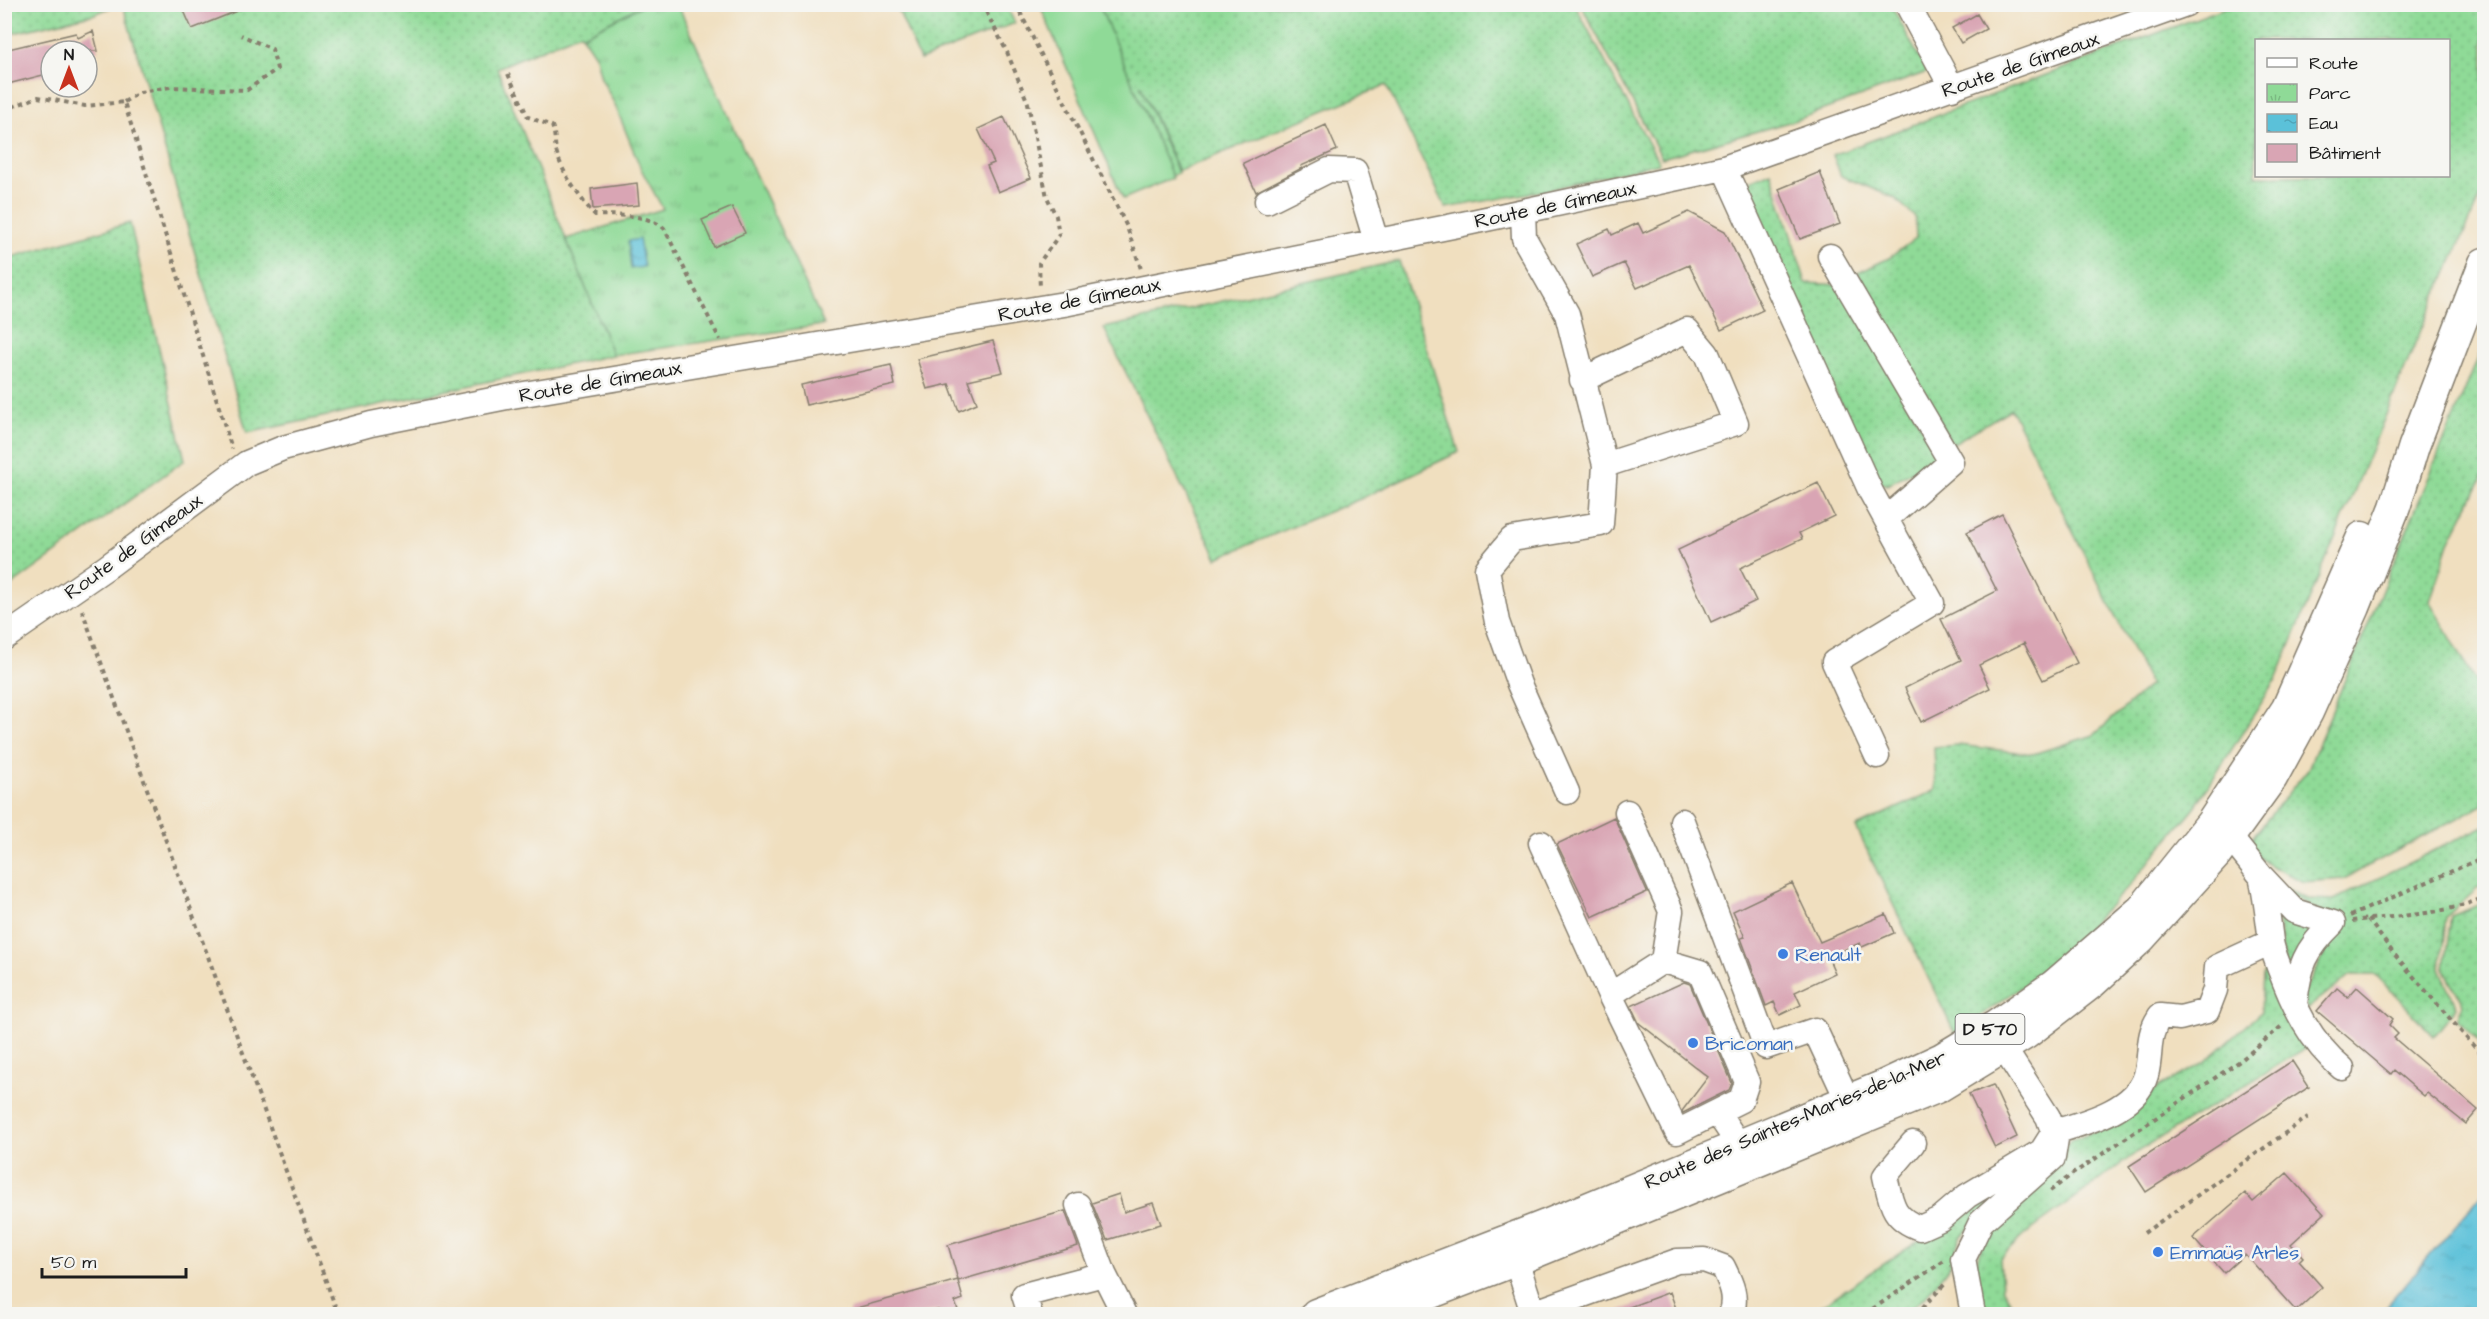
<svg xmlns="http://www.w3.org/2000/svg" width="2489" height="1319" font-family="'Architects Daughter',sans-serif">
  <defs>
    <pattern id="grass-dots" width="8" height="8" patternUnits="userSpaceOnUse" patternTransform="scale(1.5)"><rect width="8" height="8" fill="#8fda97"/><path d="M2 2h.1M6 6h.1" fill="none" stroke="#7bba82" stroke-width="1.8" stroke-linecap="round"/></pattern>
    <pattern id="park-tufts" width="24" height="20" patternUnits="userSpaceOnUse" patternTransform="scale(1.5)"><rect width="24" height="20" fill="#8fda97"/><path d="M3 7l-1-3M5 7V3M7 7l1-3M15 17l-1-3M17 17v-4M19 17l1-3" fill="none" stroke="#7bba82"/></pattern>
    <pattern id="water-ripples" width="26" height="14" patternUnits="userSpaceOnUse" patternTransform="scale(1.5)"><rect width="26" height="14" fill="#5bc1d9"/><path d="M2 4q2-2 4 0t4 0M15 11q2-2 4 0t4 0" fill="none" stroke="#4fa5ba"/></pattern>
  </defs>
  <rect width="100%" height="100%" fill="#f6f6f2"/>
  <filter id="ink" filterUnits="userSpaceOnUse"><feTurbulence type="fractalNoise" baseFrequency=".0167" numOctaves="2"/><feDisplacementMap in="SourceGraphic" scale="12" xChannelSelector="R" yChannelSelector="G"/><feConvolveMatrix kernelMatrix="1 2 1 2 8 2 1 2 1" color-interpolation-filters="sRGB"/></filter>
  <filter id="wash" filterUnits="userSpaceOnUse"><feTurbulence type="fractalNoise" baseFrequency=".008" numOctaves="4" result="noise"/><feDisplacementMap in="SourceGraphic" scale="24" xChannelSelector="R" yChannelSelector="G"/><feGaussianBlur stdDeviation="1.35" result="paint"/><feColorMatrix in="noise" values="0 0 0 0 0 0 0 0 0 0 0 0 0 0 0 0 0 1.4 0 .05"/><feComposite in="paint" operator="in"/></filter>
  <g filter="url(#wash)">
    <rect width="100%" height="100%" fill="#f0dfbf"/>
    <path fill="url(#grass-dots)" stroke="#567b5a" stroke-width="1.5" fill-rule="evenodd" d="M4,5L5,4L116,5L95,14L5,35Z
      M123,5H643L582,36L580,33L497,68L613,355L247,433Z
      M896,5H1006L1015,23L920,60Z
      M1099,5H1575L1659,163L1547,190L1446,208L1386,85L1179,171L1140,85L1178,173L1172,176Z
      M1581,5H1891L1927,72L1793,121L1662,158Z
      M2232,5H2484V189L2421,330L2276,680L2195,807L2129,886L2047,969L1955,1034L1856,827L1936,790L1934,747L1958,745L2033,754L2094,735L2150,685L2011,409L1952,444L1858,273L1889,258L1916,238L1915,217L1895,198L1841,176L1833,155ZM2256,40H2448V176H2256Z
      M1771,172L1806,283L1842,285L1938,456L1887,485L1875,480L1744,189L1749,181Z
      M130,223L185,460L5,590V259Z
      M1399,261L1459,452L1360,499L1217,558L1104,328Z
      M2484,344V474L2449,543L2430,601L2484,697V804L2344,879L2303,882L2269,865L2247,848L2255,834L2308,769Z
      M2484,826V885L2478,888L2446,917L2440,968L2457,1007L2434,1036L2376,975H2350L2307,1009L2302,995L2325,954L2324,914L2287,893L2285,888L2307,899L2334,900Z
      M2484,903V1046L2457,1019L2463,1004L2444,968L2451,916Z
      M2276,908L2308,924L2311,932L2293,969L2286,970Z
      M2266,969L2274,992L2309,1046L2140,1150L2022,1237L2000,1259L2002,1288L2018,1314H1987C1964,1286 1977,1243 2000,1218C2017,1200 2044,1184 2057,1164C2063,1157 2066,1148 2070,1140L2104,1128L2160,1086L2205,1062L2261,1012L2263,975Z
      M2038,1161L1960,1237L1951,1264L1926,1296L1903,1314H1809Z"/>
    <path fill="url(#park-tufts)" stroke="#567b5a" stroke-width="1.5" d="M643,5H678L824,325L613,355L566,239L663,209L641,169L615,105L601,78L596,57L582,36Z"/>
    <path fill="#8fda97" stroke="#567b5a" stroke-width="1.5" d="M1040,5H1099L1173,178L1123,199Z"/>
    <path fill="url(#water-ripples)" stroke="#3c6e7a" stroke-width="1.5" d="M639,239L644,267L631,269L628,241Z
      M2484,1192V1314H2380Z"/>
    <g id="blocks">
      <path fill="#d9a5b4" d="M181,4H252V5L192,29Z
        M1977,14L1986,29L1961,43L1952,28Z
        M93,31L98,51H51V73L4,85V50L76,33L78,38Z
        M1004,117L1031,178L998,192L987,166L994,163L978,129Z
        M1326,125L1337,150L1301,166L1302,168L1256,192L1243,163Z
        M1820,172L1840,224L1800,239L1779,189Z
        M637,183L639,205L593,209L591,189Z
        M732,207L745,233L714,247L702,220Z
        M1689,212L1725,231L1763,310L1721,330L1689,265L1637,288L1624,263L1592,277L1576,244L1609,229L1612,235L1638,223L1643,233Z
        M993,341L1003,372L968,380L977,403L959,411L949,384L927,389L917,359Z
        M891,365L895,385L806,405L801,385Z
        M1818,483L1834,516L1799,533L1802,539L1740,568L1756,601L1711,622L1678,550Z
        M2002,514L2077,663L2043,680L2024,643L1979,665L1990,688L1921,722L1905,688L1961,660L1941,619L1997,591L1967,532Z
        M1614,817L1647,892L1592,917L1557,844Z
        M1792,883L1820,942L1886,914L1894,933L1862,947L1860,943L1828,957L1835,973L1795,992L1801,1005L1780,1015L1774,1002L1766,1006L1741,938L1745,937L1733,911Z
        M1684,982L1690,984L1732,1083L1729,1090L1683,1113L1682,1111L1708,1077L1639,1023L1631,1006Z
        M2357,987L2393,1019L2389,1025L2398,1034L2394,1038L2478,1110L2466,1124L2427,1093L2424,1096L2394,1070L2391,1074L2317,1011L2337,988L2348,997Z
        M2292,1061L2309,1087L2146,1192L2129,1166Z
        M1993,1085L2017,1137L1995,1148L1969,1094Z
        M2287,1173L2324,1214L2291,1244L2303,1257L2299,1261L2322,1287L2296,1311L2245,1254L2224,1273L2193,1238L2245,1193L2253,1202Z
        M1119,1194L1124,1212L1153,1203L1161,1224L1107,1240L1092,1203Z
        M1065,1211L1078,1246L958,1281L963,1299L955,1302L958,1310L943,1314H939L938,1310L921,1314H849V1310L958,1280L948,1245Z
        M1670,1292L1678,1314H1614L1613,1313Z"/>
    </g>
  </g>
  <g filter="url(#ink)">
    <use href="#blocks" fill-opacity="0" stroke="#867e6e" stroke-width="1.5"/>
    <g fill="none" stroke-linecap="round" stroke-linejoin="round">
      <g stroke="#867e6e" stroke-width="27">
        <path id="minor" d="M1907,4L1952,88
          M1724,168L1871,492L1932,603L1834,662L1877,756
          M1267,201L1329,170L1355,171L1376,241
          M1523,212L1524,238L1567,314L1605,465L1601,524L1512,539L1487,569L1497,622L1519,684L1567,792
          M1830,256L1951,462L1886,519
          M1582,380L1687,330L1707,354L1736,423L1605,465
          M4,638L107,567L247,463L283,448L371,424L512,396L1064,304L1458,225L1724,168L2186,4
          M1627,812L1671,911L1663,961
          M1682,821L1766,1047L1815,1030L1855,1116
          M2215,826L2230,837L2261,876L2294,911L2333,923C2305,950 2299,966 2295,1004
          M1541,843L1610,995
          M2261,876C2266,898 2268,919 2271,941C2272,949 2276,959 2279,967C2293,1005 2310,1042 2342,1068
          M1717,1112L1677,1132L1610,995L1663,961L1700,972L1747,1082L1741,1100L1717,1112L1749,1160
          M1913,1143L1885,1176C1891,1202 1892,1219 1920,1228L1940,1219L1967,1196L2042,1151L2054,1132C2084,1123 2136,1110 2146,1075C2152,1052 2146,1037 2160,1016L2180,1018L2207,1011L2215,990L2217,967L2271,942
          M1511,1244L1533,1313L1530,1314
          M1104,1274L1124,1314
          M1533,1313L1677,1261L1704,1260L1723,1267C1731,1283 1738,1298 1731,1314
          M1030,1314L1024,1295L1104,1274L1078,1205
          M1973,1314L1963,1259L1972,1241L1981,1222L2053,1158L2056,1139L2048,1117L1994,1033"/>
      </g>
      <g stroke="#867e6e" stroke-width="33">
        <path id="major" d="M1316,1314L1546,1225L1882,1086L1942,1058L1995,1026L2054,985L2142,909L2211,823L2287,708L2362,537
          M1377,1314L1517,1260L1939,1087L2026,1034L2092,983L2141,938L2217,854L2272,778L2308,712L2355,607L2395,507L2414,446L2484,263"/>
      </g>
      <path stroke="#867e6e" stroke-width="4" stroke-dasharray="4.5 4.5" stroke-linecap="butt" d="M982,4L1007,52L1028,103L1047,197L1056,216L1059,235L1039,263L1040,289
        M1016,4L1127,227L1141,269
        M508,74L528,117L552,126C556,136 554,145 557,154C563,174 581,200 595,215C619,216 645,213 664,228L720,340
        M124,102L140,92L171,87L247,90L277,69L272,49L241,35
        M4,110L38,97L85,106L124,102L232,449
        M82,610L338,1314
        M2350,916L2484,857
        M2368,919L2394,954L2484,1058
        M2352,921C2392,916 2448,915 2484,897
        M2050,1191L2074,1173L2240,1061L2283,1025
        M2144,1233L2308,1117
        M1865,1314L1944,1261
        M1916,1314L1945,1284"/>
      <use href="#minor" stroke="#fff" stroke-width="24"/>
      <use href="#major" stroke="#fff" stroke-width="30"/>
    </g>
  </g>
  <g fill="#3f7fe0" stroke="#f6f6f2" stroke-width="2">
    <circle cx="1783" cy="954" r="6"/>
    <circle cx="1693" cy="1043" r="6"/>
    <circle cx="2158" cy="1252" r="6"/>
  </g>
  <g text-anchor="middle" stroke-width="5" stroke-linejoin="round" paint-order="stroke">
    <rect fill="#f6f6f2" stroke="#5d5d5c" stroke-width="1.5" x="1955.5" y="1014" width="69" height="30" rx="4.5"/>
    <g font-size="18" font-weight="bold" fill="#1c1c1c">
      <text x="1990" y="1035">D 570</text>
    </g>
    <g font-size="20" fill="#1c1c1c" stroke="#f6f6f2">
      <text transform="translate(2020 64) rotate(-19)" y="7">Route de Gimeaux</text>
      <text transform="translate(1555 204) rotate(-12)" y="7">Route de Gimeaux</text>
      <text transform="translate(1079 299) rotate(-11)" y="7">Route de Gimeaux</text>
      <text transform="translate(600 381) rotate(-10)" y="7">Route de Gimeaux</text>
      <text transform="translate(133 546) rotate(-36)" y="7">Route de Gimeaux</text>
      <text transform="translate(1795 1119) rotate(-23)" y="7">Route des Saintes-Maries-de-la-Mer</text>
    </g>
    <g font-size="20" fill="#366cbe" stroke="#f6f6f2" text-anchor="start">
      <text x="1795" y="961">Renault</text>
      <text x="1705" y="1050">Bricoman</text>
      <text x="2170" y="1259">Emmaüs Arles</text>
    </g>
  </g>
  <rect width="2489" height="1319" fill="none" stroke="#f6f6f2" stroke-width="24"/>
  <rect x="2255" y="39" width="195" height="138" fill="#f6f6f2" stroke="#9f9f9c" stroke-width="1.5"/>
  <rect x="2267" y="58" width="30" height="9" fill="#ffffff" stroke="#9f9f9c" stroke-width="1.5"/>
  <text x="2309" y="69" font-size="18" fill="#1c1c1c">Route</text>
  <rect x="2267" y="84" width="30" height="18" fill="url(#park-tufts)" stroke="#9f9f9c" stroke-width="1.5"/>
  <text x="2309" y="99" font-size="18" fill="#1c1c1c">Parc</text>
  <rect x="2267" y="114" width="30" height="18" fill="url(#water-ripples)" stroke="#9f9f9c" stroke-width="1.5"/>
  <text x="2309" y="129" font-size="18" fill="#1c1c1c">Eau</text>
  <rect x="2267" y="144" width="30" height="18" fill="#d9a5b4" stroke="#9f9f9c" stroke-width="1.5"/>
  <text x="2309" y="159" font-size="18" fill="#1c1c1c">Bâtiment</text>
  <g transform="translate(69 69)"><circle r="28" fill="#f6f6f2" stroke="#9f9f9c" stroke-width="1.5"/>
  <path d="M0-4.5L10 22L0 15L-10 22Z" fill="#c8321e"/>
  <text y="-9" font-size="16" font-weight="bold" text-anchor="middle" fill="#1c1c1c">N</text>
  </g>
  <path d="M42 1268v9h144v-9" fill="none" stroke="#1c1c1c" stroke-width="3"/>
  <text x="51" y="1268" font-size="18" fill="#1c1c1c" stroke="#f6f6f2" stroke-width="4.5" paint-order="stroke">50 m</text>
</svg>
